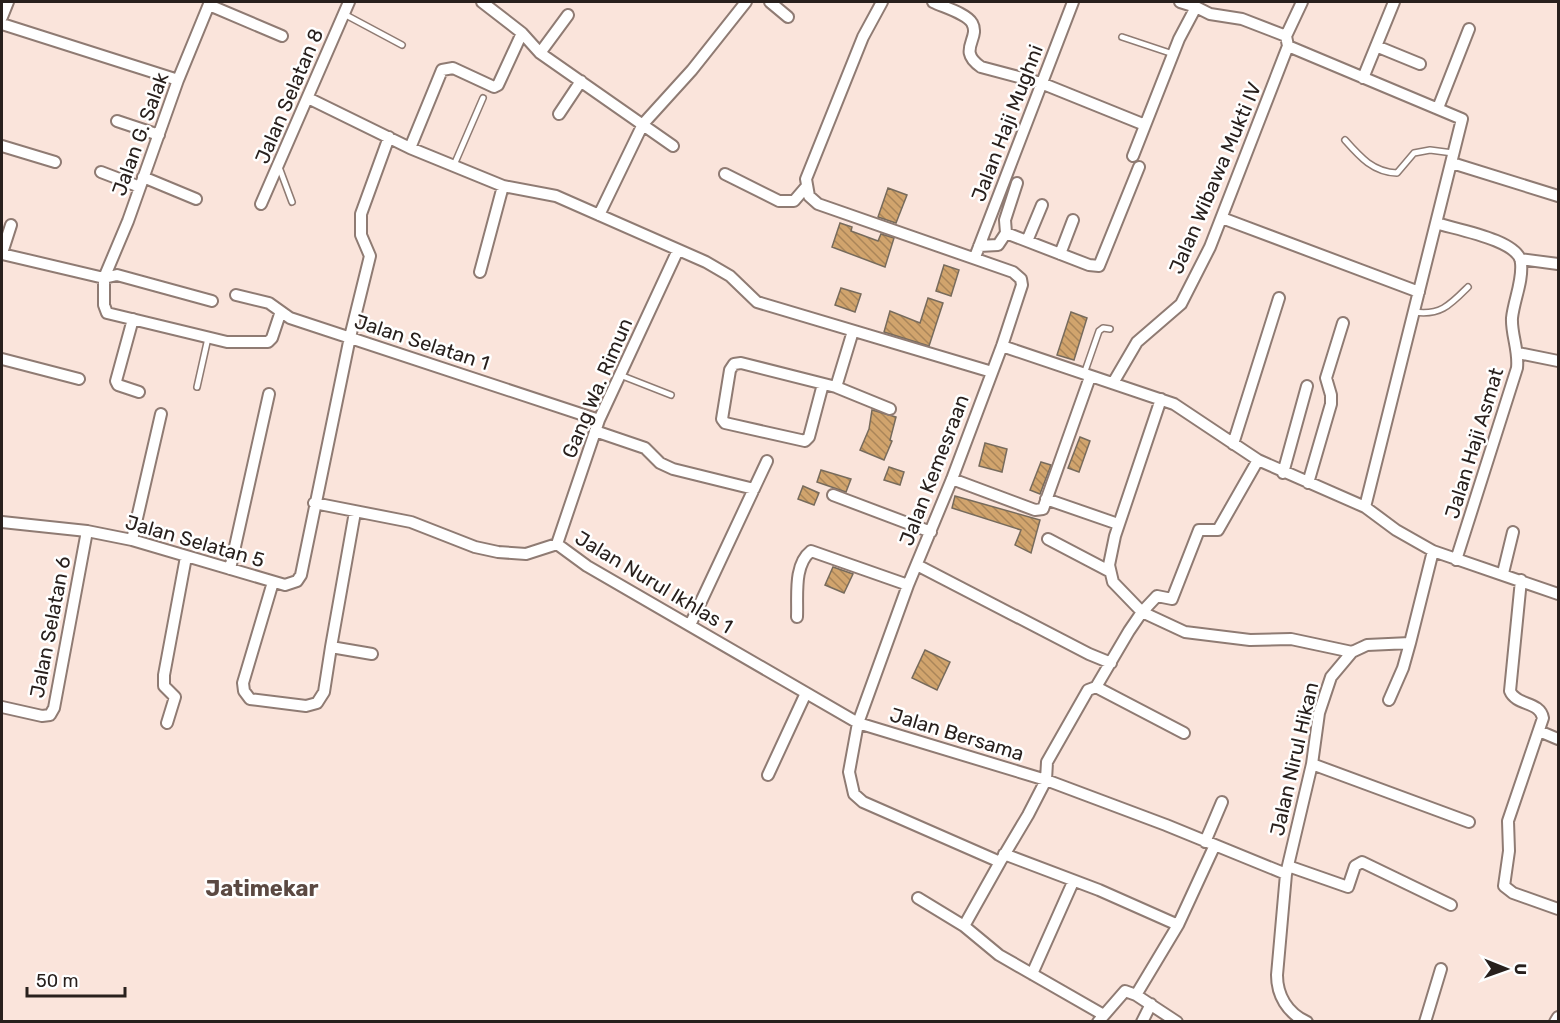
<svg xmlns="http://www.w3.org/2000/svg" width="1560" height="1023" font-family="Rubik,sans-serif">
  <defs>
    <pattern id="building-back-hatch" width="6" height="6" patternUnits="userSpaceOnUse" patternTransform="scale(1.5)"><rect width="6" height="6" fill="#d1a46d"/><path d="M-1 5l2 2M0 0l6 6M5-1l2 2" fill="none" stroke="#aa8559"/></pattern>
  </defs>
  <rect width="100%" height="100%" fill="#fae4db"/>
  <path fill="url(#building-back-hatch)" stroke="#776b5c" stroke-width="1.5" d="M888,188L907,195L896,223L878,217Z
    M840,223L852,227L851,231L878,241L881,234L894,238L885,267L832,247Z
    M944,265L959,270L951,296L936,291Z
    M841,288L861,294L855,312L835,305Z
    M928,298L943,303L929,346L884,332L890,311L920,323Z
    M1071,312L1087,318L1074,360L1057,355Z
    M872,410L896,417L890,440L892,441L884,460L860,450L869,429Z
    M1080,437L1090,441L1079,472L1068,468Z
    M985,443L1007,449L1002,472L979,466Z
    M1041,462L1051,465L1040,494L1030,490Z
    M889,467L904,472L900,485L884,480Z
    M821,470L851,479L846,492L817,482Z
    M803,486L819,493L814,505L798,499Z
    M955,496L1040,520L1031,553L1015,545L1021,530L952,508Z
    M833,567L853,574L844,593L825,585Z
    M925,650L950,662L937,690L912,678Z"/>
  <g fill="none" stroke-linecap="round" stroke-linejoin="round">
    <g stroke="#8f7b73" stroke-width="8">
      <path id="lane" d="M344,14L402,45
        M1122,37L1173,54
        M1345,140C1360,157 1373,172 1397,173L1414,153L1430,150L1453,153
        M454,165L483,98
        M279,167L292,202
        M1414,312C1440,316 1450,305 1468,287
        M1084,374L1099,331L1103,328L1110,329
        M620,375L671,395
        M197,387L208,338"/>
    </g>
    <g stroke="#8f7b73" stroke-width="14">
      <path id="street" d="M210,2L178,80L128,221L104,278V305L107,313L227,342H268L272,338L280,314
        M482,2L522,33L540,53L673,146
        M770,2L788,17
        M882,2L863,37L806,179L809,196L818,204L1013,272L1021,279L1022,285L1002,346L952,479L908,585L858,723L849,772L854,794L863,802L1000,862L1028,815L1046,780L1047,762L1088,690L1096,687L1129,631L1142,612L1157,596L1172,599L1199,530H1218L1258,460
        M933,2C943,7 966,13 972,23C981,39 956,50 981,67L1041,83L1145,125
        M1180,2L1196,7
        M209,5L282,36
        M2,17L8,2
        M2,24L178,80
        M1288,46L1462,119L1365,507
        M1376,46L1420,64
        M540,53L568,15
        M1363,78L1394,2
        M308,98L410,148L503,186L556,196L706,262L730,276L757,302L992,372
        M1438,108L1469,29
        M559,114L581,81
        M117,121L159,135
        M2,146L55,162
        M410,148L442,70L453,68L494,87L498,85L522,33
        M1133,156L1179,39L1196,7L1210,14L1242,19L1286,36
        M1452,163L1558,196
        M101,172L140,187
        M725,174L779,201H794L806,187
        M143,177L196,199
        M1017,183L1005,220L1006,233L1089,265L1099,266L1139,167
        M261,204L349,2
        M599,215L643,124L692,70L746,2
        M1222,218L1419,292
        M1436,223C1454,229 1520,240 1521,263C1523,281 1514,300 1512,318C1511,334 1519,350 1517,368L1456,560
        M1027,241L1042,205
        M979,246L998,245L1006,233
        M2,253L11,225
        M2,254L104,278
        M1060,254L1073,220
        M975,257L1073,2
        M1520,259L1558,264
        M480,272L503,186
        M104,278L117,275L212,301
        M236,295L269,303L290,318L599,420
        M133,319L116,381L118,385L139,392
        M1002,346L1174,404L1258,460L1365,507L1396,530L1433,551L1558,594
        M1518,353L1558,361
        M2,359L79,379
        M1113,383L1137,342L1181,304L1210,247L1288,46L1286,36L1302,2
        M823,384L809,437L805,441L725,423L722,419L730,370L734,364L741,363L836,387L853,331
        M836,387L890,409
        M1161,399L1115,536L1109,565L1113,582L1142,612L1185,632L1250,640L1291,639L1352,652
        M595,431L645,448L660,463L673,469L754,489
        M1233,444L1279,298
        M1283,473L1307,386
        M952,479L1035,510L1043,509L1090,377
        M1308,483L1331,404V395L1326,378L1343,323
        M833,495L931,532
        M1046,499L1118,524
        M314,503L411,522L475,547L498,552L526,554L557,544L587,566L858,723L1046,780L1166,825L1286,874
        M2,522L87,531L132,540L285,585L297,581L301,575L350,337L370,256L361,235V214L389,137
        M1048,539L1109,571
        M132,540L161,414
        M557,544L599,420L678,250
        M917,565L1089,654L1111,663
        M230,569L269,394
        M1503,573L1513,532
        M1521,580L1510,691C1516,706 1540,701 1543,718L1508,821L1509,851L1504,886L1513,893L1558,909
        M273,582L243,683L244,691L250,699L306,706L317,703L324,692L331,647L372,654
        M797,617C798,597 793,565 811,551L908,585
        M690,625L767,461
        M331,647L355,512
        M1096,687L1184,733
        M1389,700L1403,668L1410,643
        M2,707L42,716L50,715L54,708L87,531
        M167,723L175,697L164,686V675L186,557
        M1539,731L1558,739
        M1312,764L1469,822
        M768,775L806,693
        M1205,842L1222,802
        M1004,854L1099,890L1178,925
        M1288,866L1348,887L1355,866L1362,862L1451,905
        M918,898L964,926L999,955L1102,1014
        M964,926L1000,862
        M1032,974L1073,882
        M1136,995L1178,925L1214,847
        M1098,1022L1125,991L1136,995L1177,1022
        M1142,1022L1151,1004
        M1307,1022C1287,1013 1277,995 1277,975L1286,874L1312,764L1319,713L1331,677L1352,652L1367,645L1410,643L1433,551
        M1425,1022L1441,969
        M1555,1022L1558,1017"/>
    </g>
    <use href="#lane" stroke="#fff" stroke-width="5"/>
    <use href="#street" stroke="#fff" stroke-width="10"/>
  </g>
  <g text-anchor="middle" stroke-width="5" stroke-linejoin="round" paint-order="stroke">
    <g font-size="20" fill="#28201d" stroke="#fff">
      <text transform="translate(289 96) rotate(-67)" y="7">Jalan Selatan 8</text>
      <text transform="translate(1007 123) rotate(-69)" y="7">Jalan Haji Mughni</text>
      <text transform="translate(140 134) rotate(-70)" y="7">Jalan G. Salak</text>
      <text transform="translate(1215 178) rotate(-67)" y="7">Jalan Wibawa Mukti IV</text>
      <text transform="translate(422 342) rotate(18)" y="7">Jalan Selatan 1</text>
      <text transform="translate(597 388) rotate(-67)" y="7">Gang Wa. Rimun</text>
      <text transform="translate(1474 443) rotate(-73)" y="7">Jalan Haji Asmat</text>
      <text transform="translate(934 470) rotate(-69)" y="7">Jalan Kemesraan</text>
      <text transform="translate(195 541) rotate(16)" y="7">Jalan Selatan 5</text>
      <text transform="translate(654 582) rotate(31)" y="7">Jalan Nurul Ikhlas 1</text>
      <text transform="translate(50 627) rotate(-79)" y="7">Jalan Selatan 6</text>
      <text transform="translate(957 734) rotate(17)" y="7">Jalan Bersama</text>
      <text transform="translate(1294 759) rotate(-77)" y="7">Jalan Nirul Hikan</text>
    </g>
    <g font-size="22" font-weight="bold" fill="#5b4942" stroke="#fff">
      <text x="262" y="896">Jatimekar</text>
    </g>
  </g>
  <rect width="1560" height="1023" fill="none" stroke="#28201d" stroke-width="6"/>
  <g transform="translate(1506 969) rotate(91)" stroke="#ffffff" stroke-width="4.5" paint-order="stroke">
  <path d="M0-4.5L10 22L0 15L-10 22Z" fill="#28201d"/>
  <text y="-9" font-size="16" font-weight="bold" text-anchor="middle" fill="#28201d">U</text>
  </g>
  <path d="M27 987v9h98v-9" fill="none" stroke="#28201d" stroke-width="3"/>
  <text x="36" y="987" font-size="18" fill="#28201d" stroke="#ffffff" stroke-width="4.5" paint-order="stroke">50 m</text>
</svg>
